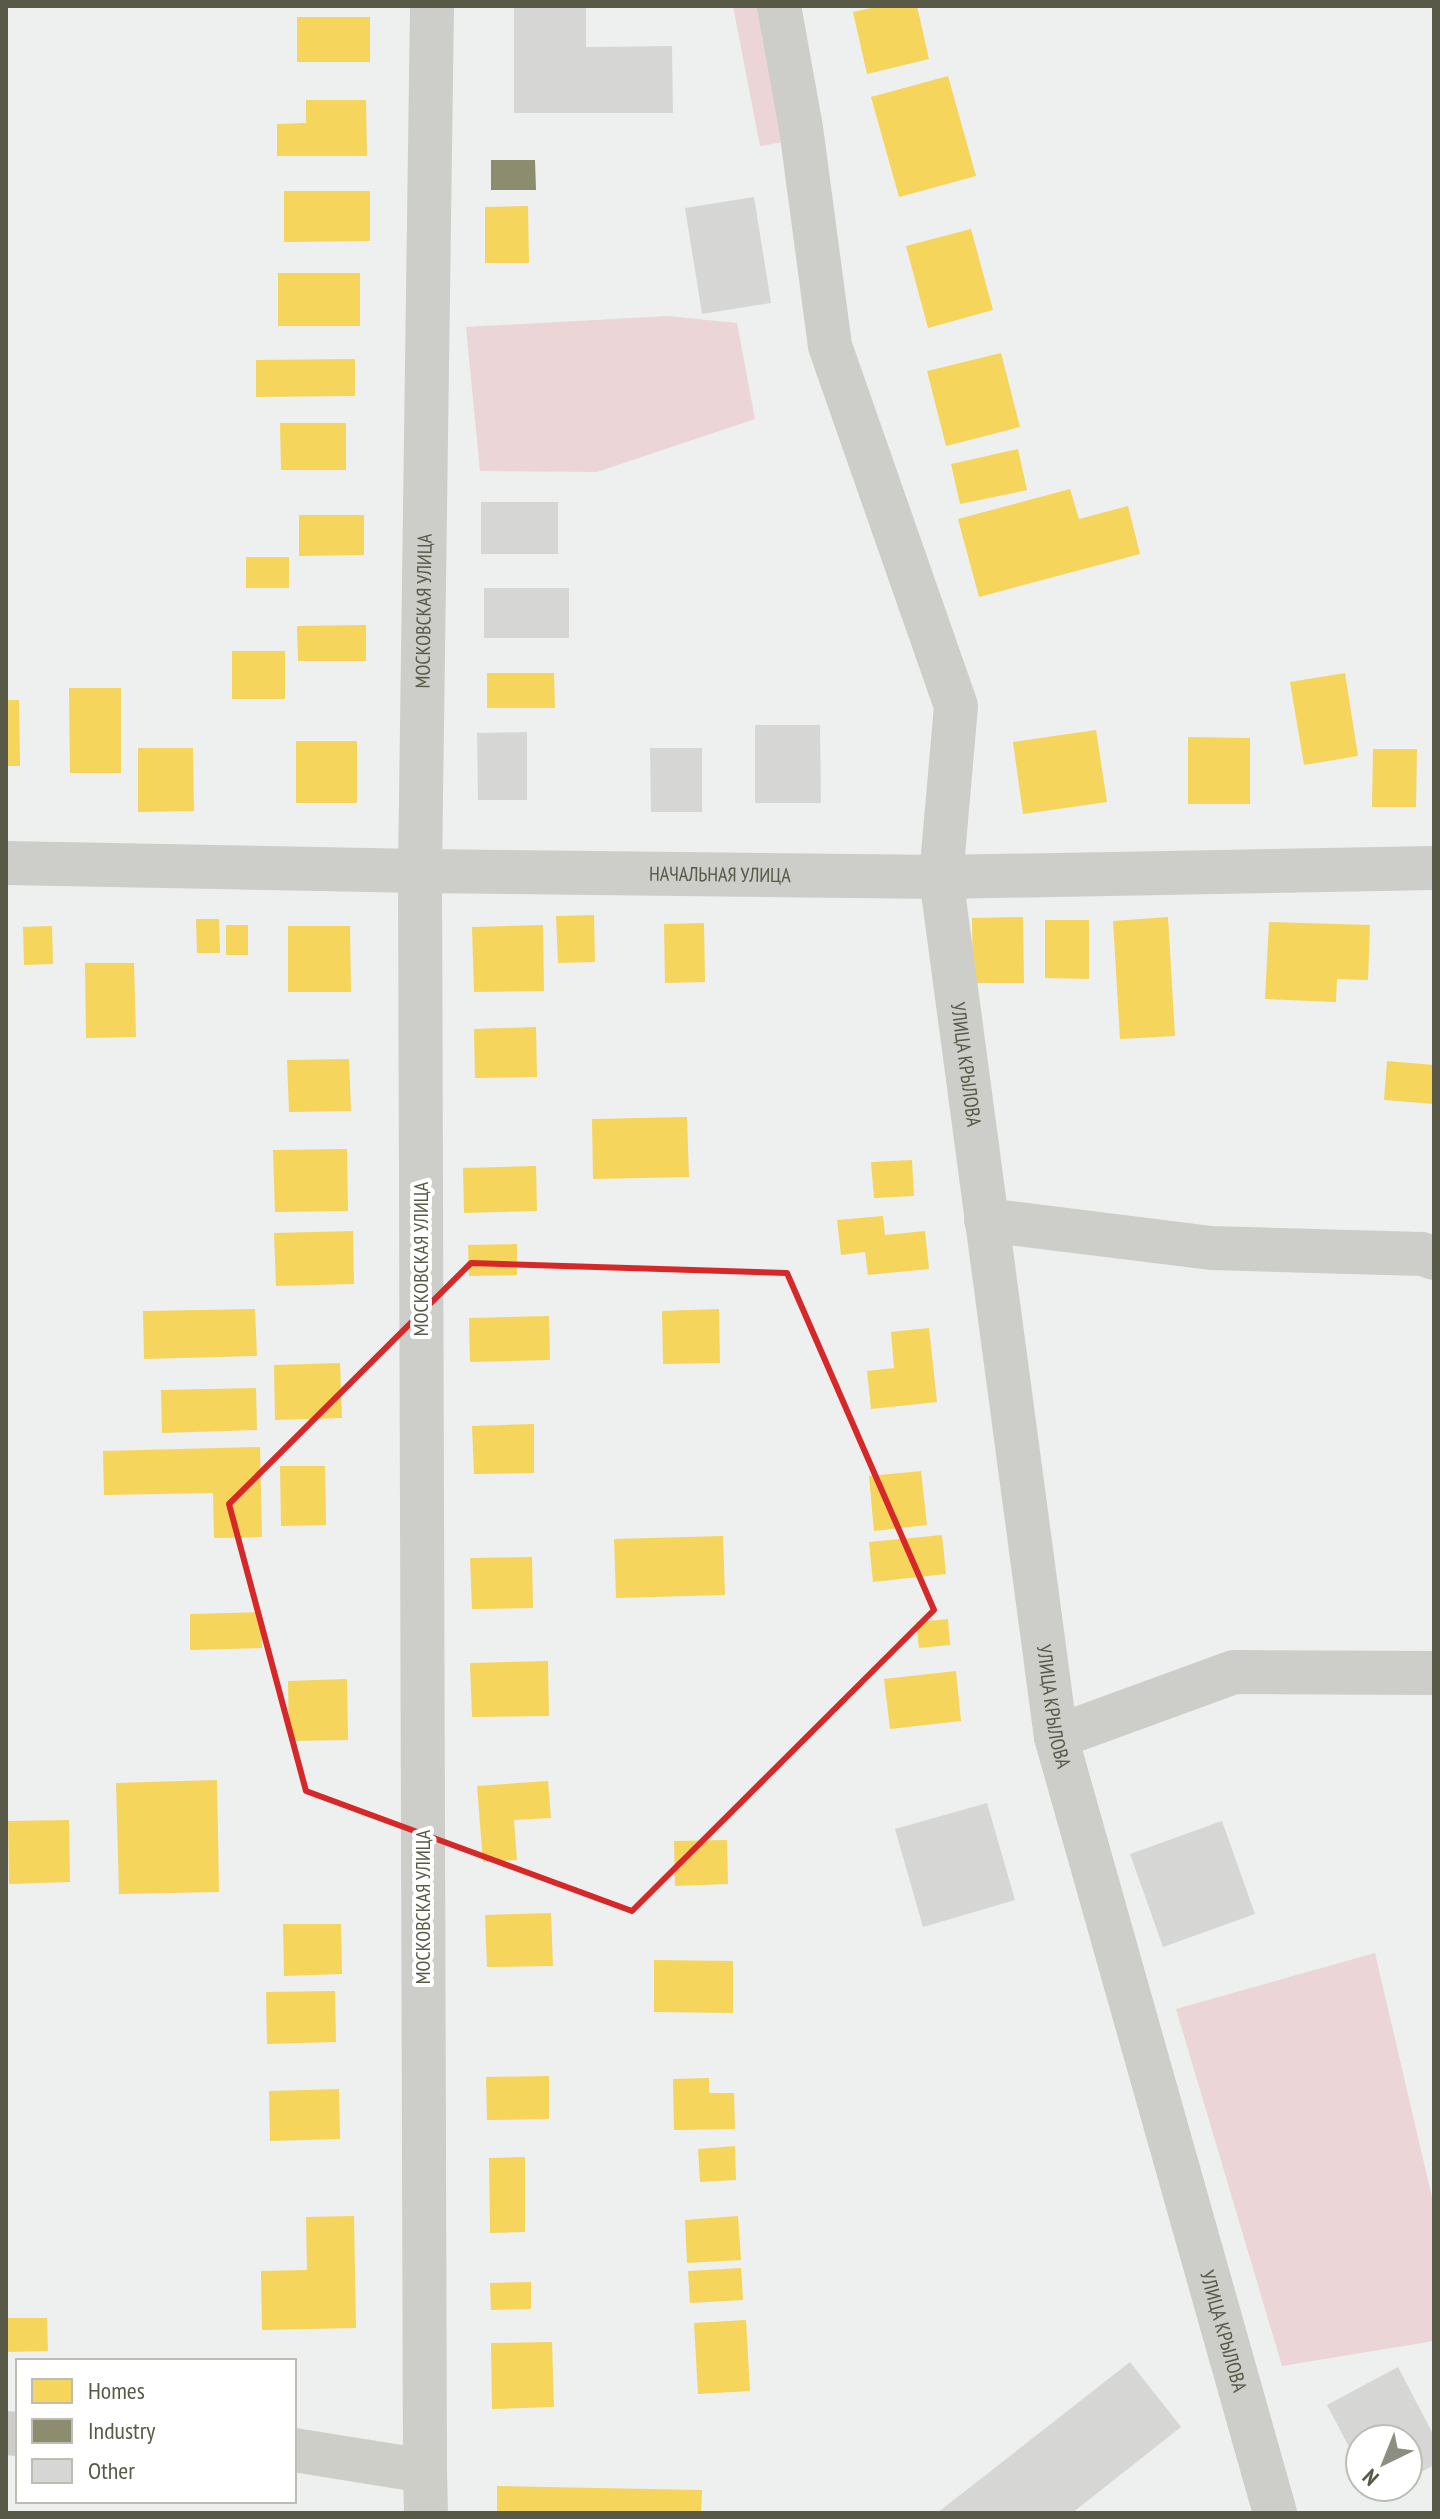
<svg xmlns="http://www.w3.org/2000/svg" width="1440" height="2519" font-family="'PT Sans Narrow',sans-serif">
  <rect width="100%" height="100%" fill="#eeefef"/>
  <path fill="#ecd5d6" d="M733,6H773L795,140L760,146Z
    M668,316L737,323L755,419L597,472L480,471L466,327Z
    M1375,1953L1434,2206V2341L1282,2366L1176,2009Z"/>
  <path fill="#f6d55c" d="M880,6H917L929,59L867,74L853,12Z
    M297,17H370V62H297Z
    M948,76L976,176L899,197L871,97Z
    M306,100H366L367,156H277V124L306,123Z
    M284,191H370V241L284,242Z
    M528,206L529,263H485V207Z
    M971,229L993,310L928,328L906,246Z
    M278,273H360V326H278Z
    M1001,353L1020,427L946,446L927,371Z
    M355,359V396L256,397V360Z
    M280,423H346V470H281Z
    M1018,449L1027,490L960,504L951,464Z
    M1070,489L1079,519L1128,506L1140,554L979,597L958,519Z
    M299,515H364V555L299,556Z
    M246,557H289V588H246Z
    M366,625V661H298L297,626Z
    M232,651H285V699H232Z
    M487,673H554L555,708H487Z
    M1345,673L1358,756L1304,765L1290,682Z
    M69,688H121V773H70Z
    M6,700H19L20,766H6Z
    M1096,730L1107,802L1023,814L1013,742Z
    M1188,737L1250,738V804H1188Z
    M296,741H357V803H296Z
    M138,748H193L194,811L138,812Z
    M1373,749H1417L1416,807H1372Z
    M594,915L595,962L558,963L556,916Z
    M1023,917L1024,983H973L972,918Z
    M1168,917L1175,1036L1120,1039L1113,921Z
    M196,919H219L220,953H197Z
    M1045,920H1089V979L1045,978Z
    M1269,922L1370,925L1368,980L1337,979L1336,1002L1265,999Z
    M704,923L705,982L665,983L664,924Z
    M226,925H248V955H226Z
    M543,925L544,991L474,992L472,927Z
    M52,926L53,964L24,965L23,927Z
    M288,926H350L351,992H288Z
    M85,963H134L136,1037L86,1038Z
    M536,1027L537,1077L475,1078L474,1029Z
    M349,1059L351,1111L289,1112L287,1060Z
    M1387,1061L1434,1065V1104L1384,1100Z
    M687,1117L689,1177L593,1179L592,1119Z
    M347,1149L348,1211L275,1212L273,1150Z
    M912,1160L914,1196L874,1198L871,1162Z
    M536,1166L537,1211L464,1213L463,1168Z
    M883,1216L885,1235L925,1231L929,1269L868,1275L865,1252L841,1255L837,1220Z
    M353,1231L354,1284L276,1286L274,1233Z
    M517,1244V1275L469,1276L468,1245Z
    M255,1309L257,1356L144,1359L143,1311Z
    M719,1309L720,1363L663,1364L662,1311Z
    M549,1316L550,1360L470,1362L469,1318Z
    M929,1328L937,1402L871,1409L867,1371L894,1368L891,1332Z
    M340,1363L342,1418L275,1420L274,1365Z
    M256,1388L257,1430L162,1433L161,1390Z
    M534,1424V1473L474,1474L472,1426Z
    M260,1447L262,1537L214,1538L213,1493L104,1495L103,1451Z
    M280,1466H325L326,1525L281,1526Z
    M921,1471L927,1525L874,1531L869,1476Z
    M942,1535L946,1574L873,1582L869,1542Z
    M723,1536L725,1595L616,1598L614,1539Z
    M532,1557L533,1608L472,1609L470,1558Z
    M261,1612L262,1648L190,1650V1614Z
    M948,1619L950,1645L919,1648L916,1622Z
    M548,1661L549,1716L472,1717L470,1663Z
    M956,1671L961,1721L890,1729L884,1679Z
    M347,1679L348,1740L289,1741L288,1681Z
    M217,1780L219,1892L119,1894L116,1783Z
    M548,1781L551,1818L514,1820L517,1860L483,1862L477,1786Z
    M69,1820L70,1882L9,1884L8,1821Z
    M727,1840L728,1884L675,1886L674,1841Z
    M551,1913L553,1966L487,1967L485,1915Z
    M283,1924H341L342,1974L284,1976Z
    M654,1960L733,1961V2013L654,2012Z
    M335,1991L336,2042L267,2044L266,1992Z
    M549,2076V2119L487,2120L486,2077Z
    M709,2078V2093H734L735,2129L674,2130L673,2079Z
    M339,2089L340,2139L270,2141L269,2091Z
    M735,2146L736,2180L700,2182L698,2149Z
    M525,2157V2232L490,2233L489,2158Z
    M354,2216L356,2328L262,2330L261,2271L307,2270L306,2217Z
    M738,2216L741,2260L687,2263L685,2220Z
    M741,2268L743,2300L690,2303L688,2271Z
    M531,2282V2309L491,2310L490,2283Z
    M6,2318H47L48,2351L6,2352Z
    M746,2320L750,2391L698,2394L694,2323Z
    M552,2342L554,2407L492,2409L491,2343Z
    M497,2486L702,2490L701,2513H497Z"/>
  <path fill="#8c8c6e" d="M491,160H535L536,190H491Z"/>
  <path fill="#d6d7d5" d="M514,6H586V47L672,46L673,113H514Z
    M754,197L771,303L702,314L685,208Z
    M481,502H558V554H481Z
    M484,588H569V638H484Z
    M755,725H820L821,803H755Z
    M527,732V800H478L477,733Z
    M650,748H702V812H651Z
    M987,1803L1015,1900L923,1927L895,1829Z
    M1222,1821L1255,1914L1163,1947L1130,1854Z
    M1130,2362L1181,2427L1072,2513H937Z
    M1398,2367L1434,2436V2465L1408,2479V2439H1360V2468L1327,2405Z
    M1370,2487H1393L1375,2496Z"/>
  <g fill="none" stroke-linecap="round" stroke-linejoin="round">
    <g stroke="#cdcdc9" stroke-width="44">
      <path id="s1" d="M779,6L801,128L830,346L956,706L941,877L1056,1737L1275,2513"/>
      <path id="s2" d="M6,863L420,871L941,877L1434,868"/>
      <path d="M986,1220L1211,1248L1422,1254L1434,1258"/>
      <path d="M1056,1737L1234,1672L1434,1673"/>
      <path id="s3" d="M425,2471L420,871L432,6"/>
    </g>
    <path stroke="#cecec9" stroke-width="44" d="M6,2433L18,2434
      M294,2450L425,2471L426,2513"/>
  </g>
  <path fill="none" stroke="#d62828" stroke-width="6" stroke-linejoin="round" d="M471,1263L787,1273L934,1610L632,1911L306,1791L229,1504Z"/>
  <g text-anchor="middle" stroke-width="8" stroke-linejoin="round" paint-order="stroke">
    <g font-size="20" fill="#595947" stroke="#fff">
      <text dy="7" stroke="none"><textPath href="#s3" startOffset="1860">МОСКОВСКАЯ УЛИЦА</textPath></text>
      <text dy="7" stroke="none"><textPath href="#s2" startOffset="714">НАЧАЛЬНАЯ УЛИЦА</textPath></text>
      <text dy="7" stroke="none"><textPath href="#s1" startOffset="1086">УЛИЦА КРЫЛОВА</textPath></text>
      <text transform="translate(421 1259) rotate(-90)" y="7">МОСКОВСКАЯ УЛИЦА</text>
      <text dy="7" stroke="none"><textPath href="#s1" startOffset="1734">УЛИЦА КРЫЛОВА</textPath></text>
      <text transform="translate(423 1907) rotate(-90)" y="7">МОСКОВСКАЯ УЛИЦА</text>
      <text dy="7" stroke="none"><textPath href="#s1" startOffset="2382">УЛИЦА КРЫЛОВА</textPath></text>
    </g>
  </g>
  <rect width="1440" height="2519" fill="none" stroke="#595947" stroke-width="16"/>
  <rect x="16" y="2359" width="280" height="144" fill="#ffffff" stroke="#bdbdb5" stroke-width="2"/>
  <rect x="32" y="2379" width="40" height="24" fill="#f6d55c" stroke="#bdbdb5" stroke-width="2"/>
  <text x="88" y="2399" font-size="24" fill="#595947">Homes</text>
  <rect x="32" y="2419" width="40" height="24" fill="#8c8c6e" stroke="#bdbdb5" stroke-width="2"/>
  <text x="88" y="2439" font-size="24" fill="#595947">Industry</text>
  <rect x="32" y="2459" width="40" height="24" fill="#d6d7d5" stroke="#bdbdb5" stroke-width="2"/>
  <text x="88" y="2479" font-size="24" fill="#595947">Other</text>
  <g transform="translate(1384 2463) rotate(223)"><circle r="38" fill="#ffffff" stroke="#bdbdb5" stroke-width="2"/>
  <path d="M0-6L14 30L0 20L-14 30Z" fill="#8d8e82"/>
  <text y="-12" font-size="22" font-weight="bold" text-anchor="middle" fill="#595947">N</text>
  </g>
</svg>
